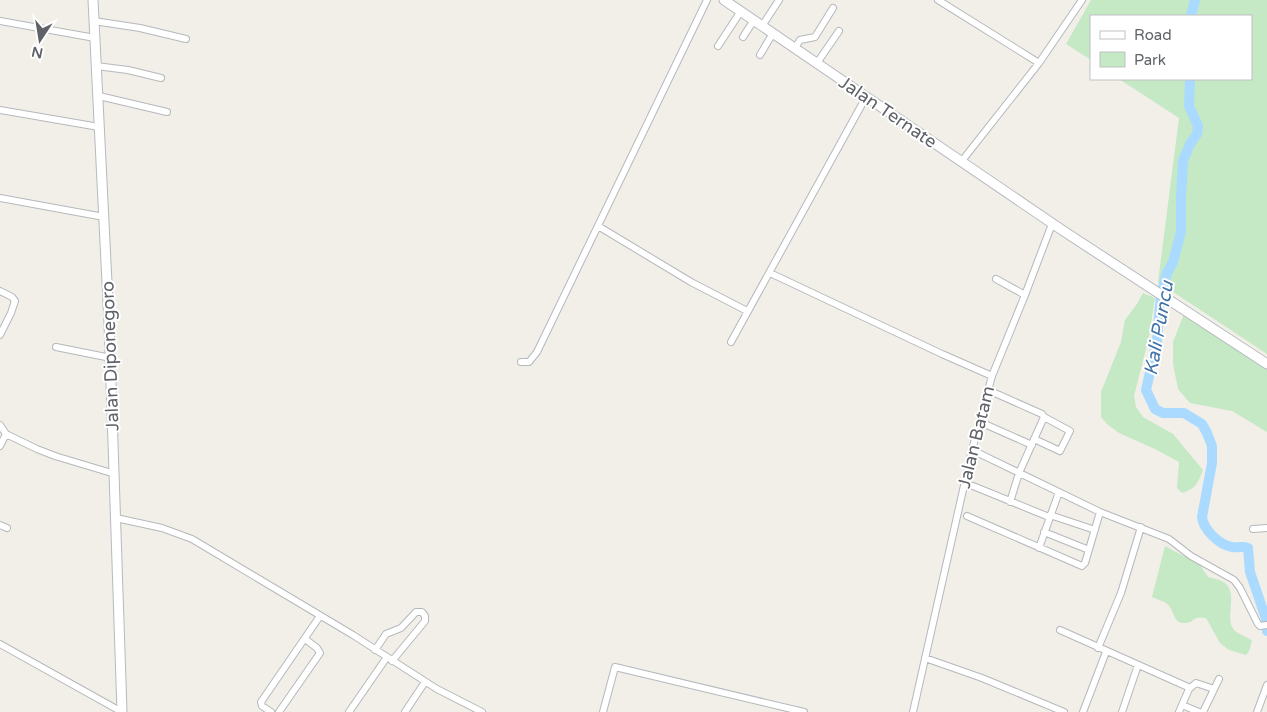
<svg xmlns="http://www.w3.org/2000/svg" width="1267" height="712" font-family="'Varela Round',sans-serif">
  <rect width="100%" height="100%" fill="#f1efe8"/>
  <path fill="#c5e8c5" d="M1091,0H1267V354L1158,282L1179,118L1119,79H1251V16H1091V60L1066,44Z
    M1143,293L1155,298L1149,337L1134,396L1136,407L1143,417L1173,434L1203,470C1198,483 1195,489 1182,493L1177,488L1179,462L1155,449L1119,433L1108,425L1101,417V392L1121,342L1125,320L1137,304Z
    M1184,314L1267,369V432L1232,411L1190,403L1178,389L1173,364V342Z
    M1165,546L1200,565L1208,577C1211,578 1216,579 1219,580C1241,588 1225,613 1232,627C1236,635 1246,635 1252,641L1249,651L1246,655L1229,650L1220,643L1206,618C1200,617 1195,617 1191,622C1175,626 1176,618 1170,607C1166,601 1158,600 1152,597Z"/>
  <g fill="none" stroke-linecap="round" stroke-linejoin="round">
    <path stroke="#aadaff" stroke-width="10" d="M1191,16L1195,0
      M1190,79L1189,106L1198,126L1197,134L1190,144L1183,161L1181,198V232L1173,262L1167,273L1161,294L1157,340L1146,390L1155,409L1163,413H1184L1202,424L1207,433L1212,446V463L1202,517C1203,529 1219,545 1232,547C1237,548 1242,546 1248,548L1250,572L1266,619L1267,631"/>
    <g stroke="#b5b8bc" stroke-width="8">
      <path id="street" d="M938,0L1039,63
        M0,21L95,38
        M94,21L140,28L186,39
        M762,26L779,0
        M743,37L754,20
        M718,46L741,11
        M795,48L800,40L815,37L833,8
        M760,55L773,33
        M817,63L839,31
        M96,66L128,70L161,78
        M99,96L167,112
        M0,110L99,127
        M961,162L1039,63L1082,0
        M0,198L104,217
        M598,226L691,282L747,311
        M770,273L942,354L992,376
        M996,279L1025,295
        M0,291L12,297L15,301L11,313L0,335
        M731,342L866,97
        M56,347L111,358
        M521,362H529L537,352L707,0
        M988,390L1042,414L1044,417L1070,431L1060,451L1034,439
        M980,422L1032,445
        M0,425L6,434
        M0,446L6,434L37,449L55,456L115,474
        M972,450L1100,512L1169,539L1191,556L1234,580L1240,588L1258,624L1260,626L1267,625
        M973,486L1049,517
        M1010,502L1019,473L1044,417
        M1050,515L1095,530
        M967,516L1082,566L1085,563L1100,512
        M116,518L162,528L192,539L353,635L437,689L482,712
        M0,525L7,528
        M1253,529L1267,528
        M1044,532L1089,550
        M1039,548L1059,492
        M1060,630L1188,687L1189,689L1182,705L1199,712
        M0,644L122,712
        M1098,648L1121,593L1141,527
        M375,650L386,634L401,628L416,612H422L425,616V621L392,661
        M925,658L982,678L1064,712
        M1189,689L1196,683L1214,689
        M271,712L262,706L261,702L320,616
        M279,712L320,653L317,648L305,639
        M349,712L387,657
        M405,712L425,682
        M603,712L615,667L804,712
        M913,712L972,450L992,376L1025,295L1052,224
        M1083,712L1106,652
        M1122,712L1138,665
        M1179,712L1182,705
        M1203,712L1219,679
        M1257,712L1267,685"/>
    </g>
    <g stroke="#b6babf" stroke-width="11">
      <path id="secondary" d="M93,0L109,323L122,712
        M724,0L1062,230L1267,364"/>
    </g>
    <use href="#street" stroke="#fff" stroke-width="6"/>
    <use href="#secondary" stroke="#fff" stroke-width="9"/>
  </g>
  <g text-anchor="middle" stroke-width="4" stroke-linejoin="round" paint-order="stroke">
    <g font-size="18" fill="#5f6368" stroke="#fff">
      <text transform="translate(888 112) rotate(34)" y="6">Jalan Ternate</text>
      <text transform="translate(110 356) rotate(-92)" y="6">Jalan Diponegoro</text>
      <text transform="translate(976 437) rotate(-76)" y="6">Jalan Batam</text>
    </g>
    <g font-size="19" font-style="italic" fill="#4174aa" stroke="#fff">
      <text transform="translate(1158 328) rotate(-80)" y="7">Kali Puncu</text>
    </g>
  </g>
  <rect x="1090" y="15" width="162" height="65" fill="#ffffff" stroke="#bfc1c3"/>
  <rect x="1100" y="31" width="25" height="8" fill="#ffffff" stroke="#bfc1c3"/>
  <text x="1134" y="40" font-size="15" fill="#5f6368">Road</text>
  <rect x="1100" y="52" width="25" height="15" fill="#c5e8c5" stroke="#bfc1c3"/>
  <text x="1134" y="65" font-size="15" fill="#5f6368">Park</text>
  <g transform="translate(40 40) rotate(192)" stroke="#ffffff" stroke-width="4" paint-order="stroke">
  <path d="M0-4L9 19L0 12L-9 19Z" fill="#5f6368"/>
  <text y="-8" font-size="14" font-weight="bold" text-anchor="middle" fill="#5f6368">N</text>
  </g>
</svg>
